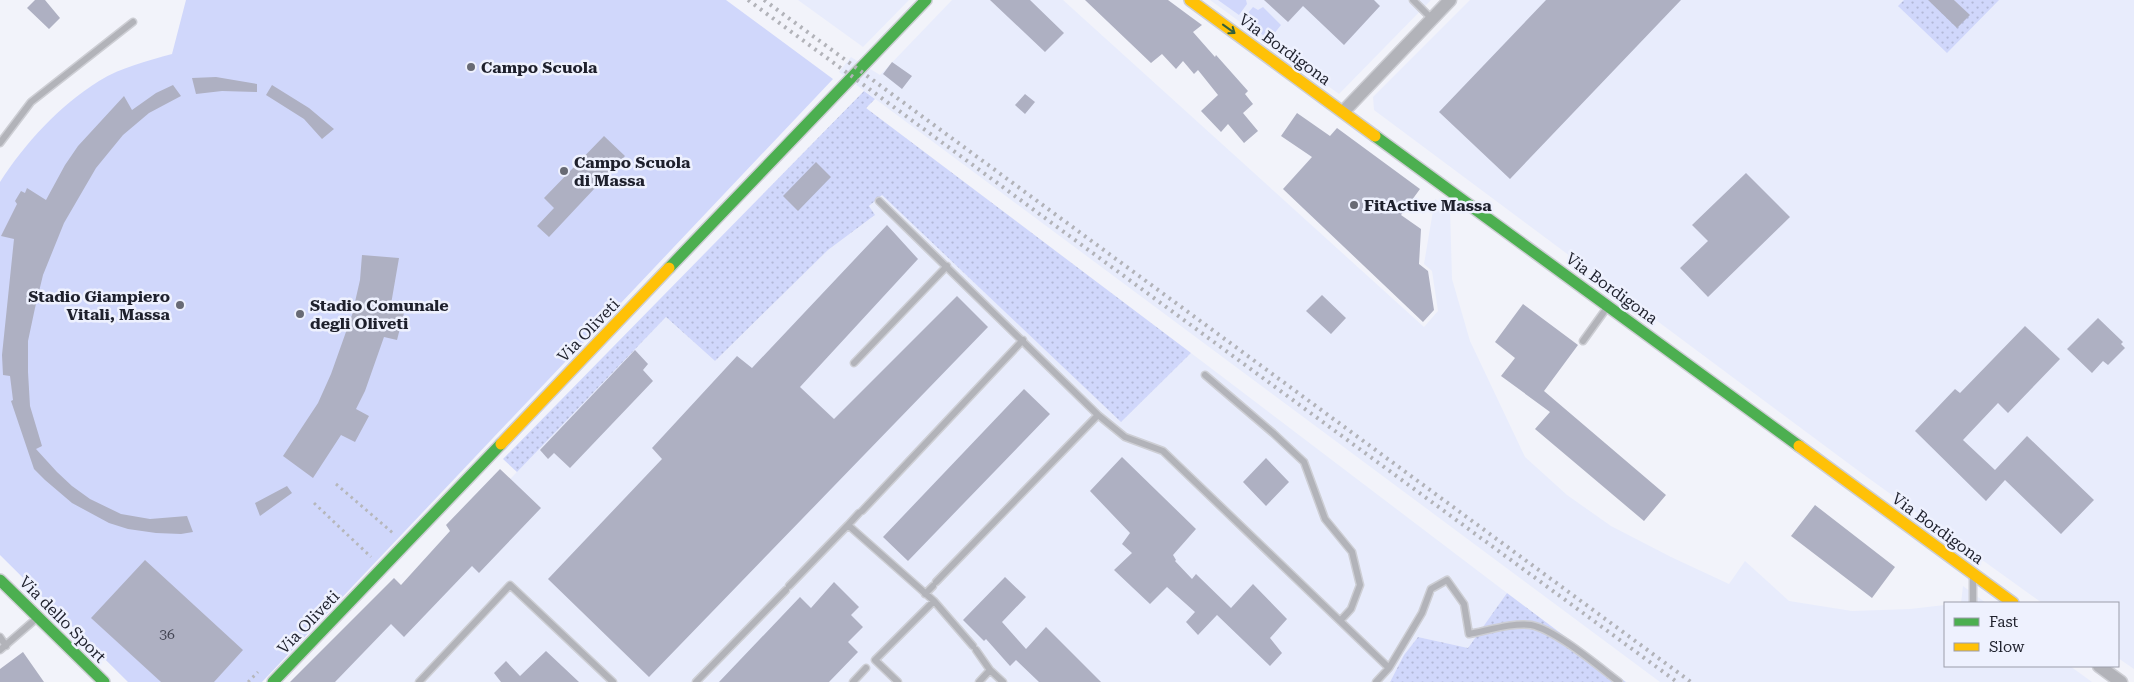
<svg xmlns="http://www.w3.org/2000/svg" width="2134" height="682" font-family="'Roboto Serif',serif">
  <defs>
    <pattern id="grass-dots" width="8" height="8" patternUnits="userSpaceOnUse" patternTransform="scale(1.25)"><rect width="8" height="8" fill="#d0d7fb"/><path d="M2 2h.1M6 6h.1" fill="none" stroke="#b2b8d7" stroke-width="1.8" stroke-linecap="round"/></pattern>
  </defs>
  <rect width="100%" height="100%" fill="#f2f3fa"/>
  <path fill="#e8ecfc" d="M798,0H909L863,47Z
    M952,0H1063L1424,327L1438,311L1432,271L1424,264L1435,199L1450,208L1452,279L1470,341L1525,457L1567,495L1611,526L1671,557L1729,584L1745,561L1789,601L1852,611L1910,609L1945,605V666H2070L2092,682H1660L839,72L851,57L880,75Z
    M1210,0H1431L1339,94Z
    M1470,0H2134V669L2118,658V603H2042L1860,472L1374,110L1373,97Z
    M882,195L1121,421L1191,353L1507,593L1468,648L1418,637L1404,655L1390,682H315L666,317L715,361L828,250L874,216L869,206Z
    M1963,586L1986,603H1958H1961Z"/>
  <path fill="url(#grass-dots)" d="M1904,0H1938L1969,15L1954,0H1999L1947,53L1898,6Z
    M864,91L875,99L866,108L1191,353L1121,422L882,195L869,206L875,215L828,250L715,361L666,317L517,472L503,459Z
    M1507,593L1626,682H1390L1404,655L1418,637L1468,648Z"/>
  <path fill="#d0d7fb" d="M186,0H726L833,79L262,682H128L0,555V182C25,143 60,105 99,81C122,67 147,61 172,54Z
    M1218,0H1246L1247,4L1239,15Z
    M1253,7L1258,10L1263,7L1281,25L1269,40L1243,19Z"/>
  <path fill="#aeb0c2" d="M35,0H45L60,18L49,29L27,8Z
    M990,0H1030L1064,33L1045,52Z
    M1085,0H1168L1191,17L1202,25L1193,32L1215,57L1216,55L1248,91L1245,94L1253,104L1243,113L1258,131L1244,143L1228,124L1221,132L1201,111L1218,95L1198,70L1194,74L1183,61L1176,69L1162,54L1151,63Z
    M1264,0H1374L1380,6L1344,45L1303,6L1288,22Z
    M1546,0H1681L1510,179L1439,112Z
    M1928,0H1954L1970,15L1957,28Z
    M892,62L912,76L902,89L883,74Z
    M216,77L257,84V92L222,91L196,94L192,78Z
    M173,85L181,96L149,113L123,135L96,168L64,223L43,275L35,308L28,341V372L30,406L42,446L36,449L57,472L72,486L90,499L121,514L150,519L187,516L193,532L181,534L156,533L128,529L109,523L72,503L45,480L34,469L11,401L13,400L10,376L3,375L2,355L14,239L1,236L17,204L15,201L21,191L25,193L27,188L46,200L65,165L78,146L124,96L132,110L156,93Z
    M272,85L309,108L334,129L322,139L304,119L266,95Z
    M1025,94L1035,102L1025,114L1015,105Z
    M1297,113L1330,136L1337,128L1420,189L1401,215L1421,229L1419,264L1428,271L1434,310L1423,322L1283,189L1312,157L1281,136Z
    M604,136L625,156L549,237L537,226L554,208L544,198Z
    M816,162L831,177L798,211L783,196Z
    M1746,173L1790,217L1708,297L1680,268L1708,241L1692,225Z
    M887,225L918,259L800,387L834,419L957,296L988,327L649,677L548,579L662,459L652,448L737,356L752,368Z
    M362,255L399,258L390,310L404,313L397,340L384,337L365,391L356,409L369,416L355,442L341,435L313,478L283,456L318,403L331,374L352,315L360,280Z
    M1322,295L1346,318L1331,334L1306,311Z
    M1523,304L1578,345L1544,391L1666,495L1644,521L1535,429L1550,412L1501,376L1515,358L1495,342Z
    M2098,318L2123,342L2121,344L2125,348L2108,365L2103,361L2092,373L2067,349Z
    M2025,326L2060,359L2008,413L1998,403L1963,440L1995,470L2027,436L2094,500L2061,534L2005,480L1986,501L1915,431L1955,389L1960,393Z
    M635,350L648,364L643,370L653,381L570,468L554,453L548,459L540,450Z
    M1024,389L1050,414L908,561L883,537Z
    M1122,457L1196,529L1173,555L1176,560L1175,561L1192,579L1196,574L1231,608L1253,584L1287,619L1270,638L1282,653L1270,666L1217,615L1198,635L1186,622L1195,612L1167,587L1150,604L1114,570L1132,553L1122,544L1130,533L1090,491Z
    M1266,458L1289,482L1266,506L1243,482Z
    M500,469L541,508L479,573L472,566L404,637L391,624L335,682H290L394,578L401,585L450,531L446,525Z
    M287,486L292,493L260,516L255,503Z
    M1815,505L1895,567L1872,598L1791,536Z
    M145,560L243,650L214,682H161L91,618Z
    M1005,577L1026,597L1002,622L1026,649L1046,627L1101,682H1039L1016,660L1010,666L986,639L984,641L963,620Z
    M834,582L859,607L851,615L863,627L848,642L858,652L829,682H719L800,597L811,608Z
    M546,651L579,682H501L494,673L506,661L520,676Z
    M23,652L44,682H0V669Z"/>
  <g fill="none" stroke-linecap="round" stroke-linejoin="round">
    <g stroke="#cdced4" stroke-width="9">
      <path id="lane" d="M1413,0L1432,19
        M0,143L31,102L133,22
        M879,201L1098,415L1125,437L1163,451L1389,668L1376,682
        M1583,341L1606,309
        M854,363L947,266
        M1205,375L1273,433L1304,462L1325,519L1352,552L1360,585L1351,609L1340,621
        M862,511L1023,340
        M848,525L859,513
        M1973,577V603
        M936,582L1098,415
        M789,586L848,525L934,601
        M925,594L933,586
        M0,637L6,646
        M0,650L37,618
        M976,650L990,670
        M1389,668L1422,613L1431,589L1447,580L1464,604L1469,634C1486,631 1514,622 1531,625C1556,630 1598,666 1619,682
        M419,682L510,585L613,682
        M696,682L786,590
        M853,682L866,668
        M898,682L875,660L934,601L973,646
        M979,682L990,670L1003,682"/>
    </g>
    <g stroke="#cdced4" stroke-width="15">
      <path id="street" d="M1344,111L1450,0
        M2099,666L2121,682"/>
    </g>
    <g stroke="#cdced4" stroke-width="14">
      <path id="fast" d="M1375,136L1799,446
        M669,268L926,0
        M0,580L104,682
        M273,682L501,444"/>
    </g>
    <g stroke="#cdced4" stroke-width="14">
      <path id="slow" d="M1190,0L1375,136
        M501,444L669,268
        M1799,446L2013,603"/>
    </g>
    <path stroke="#b6b7bb" stroke-width="3" stroke-dasharray="2.5 4" stroke-linecap="butt" d="M336,484L394,534
      M314,503L371,557
      M248,682L258,672"/>
    <use href="#lane" stroke="#b2b3b9" stroke-width="6"/>
    <use href="#street" stroke="#b2b3b9" stroke-width="12"/>
    <use href="#fast" stroke="#4caf50" stroke-width="11"/>
    <use href="#slow" stroke="#ffc107" stroke-width="11"/>
    <path stroke="#b2b3b9" stroke-width="4" stroke-dasharray="2.5 5" stroke-linecap="butt" d="M748,0L1677,682
      M764,0L1691,682"/>
  </g>
  <defs><path id="oneway-shaft" d="M-6 0H5M1.5-3L5.5 0L1.5 3" fill="none" stroke-width="1.6" stroke-linecap="round" stroke-linejoin="round" transform="scale(1.25)"/></defs>
  <use stroke="#33603c" href="#oneway-shaft" transform="translate(1229 29) rotate(36)"/>
  <g fill="#686a74" stroke="#eef1fe" stroke-width="2">
    <circle cx="471" cy="67" r="5"/>
    <circle cx="564" cy="171" r="5"/>
    <circle cx="1354" cy="205" r="5"/>
    <circle cx="180" cy="305" r="5"/>
    <circle cx="300" cy="314" r="5"/>
  </g>
  <g text-anchor="middle" stroke-width="5" stroke-linejoin="round" paint-order="stroke">
    <g font-size="14" fill="#424452">
      <text x="167" y="639">36</text>
    </g>
    <g font-size="16" fill="#1e202c" stroke="#eef1fe">
      <text transform="translate(1285 49) rotate(36)" y="6">Via Bordigona</text>
      <text transform="translate(1612 288) rotate(36)" y="6">Via Bordigona</text>
      <text transform="translate(588 330) rotate(-46)" y="6">Via Oliveti</text>
      <text transform="translate(1938 528) rotate(36)" y="6">Via Bordigona</text>
      <text transform="translate(63 619) rotate(45)" y="6">Via dello Sport</text>
      <text transform="translate(308 622) rotate(-46)" y="6">Via Oliveti</text>
    </g>
    <g font-size="16" font-weight="bold" fill="#1e202c" stroke="#eef1fe" text-anchor="start">
      <text x="481" y="73">Campo Scuola</text>
      <text x="574" y="168">Campo Scuola<tspan x="574" dy="18">di Massa</tspan></text>
      <text x="1364" y="211">FitActive Massa</text>
      <text x="170" y="302" text-anchor="end">Stadio Giampiero<tspan x="170" dy="18">Vitali, Massa</tspan></text>
      <text x="310" y="311">Stadio Comunale<tspan x="310" dy="18">degli Oliveti</tspan></text>
    </g>
  </g>
  <rect x="1944" y="602" width="175" height="65" fill="#eef1fe" stroke="#9b9daa"/>
  <rect x="1954" y="618" width="25" height="8" fill="#4caf50" stroke="#9b9daa"/>
  <text x="1989" y="627" font-size="15" fill="#1e202c">Fast</text>
  <rect x="1954" y="643" width="25" height="8" fill="#ffc107" stroke="#9b9daa"/>
  <text x="1989" y="652" font-size="15" fill="#1e202c">Slow</text>
</svg>
